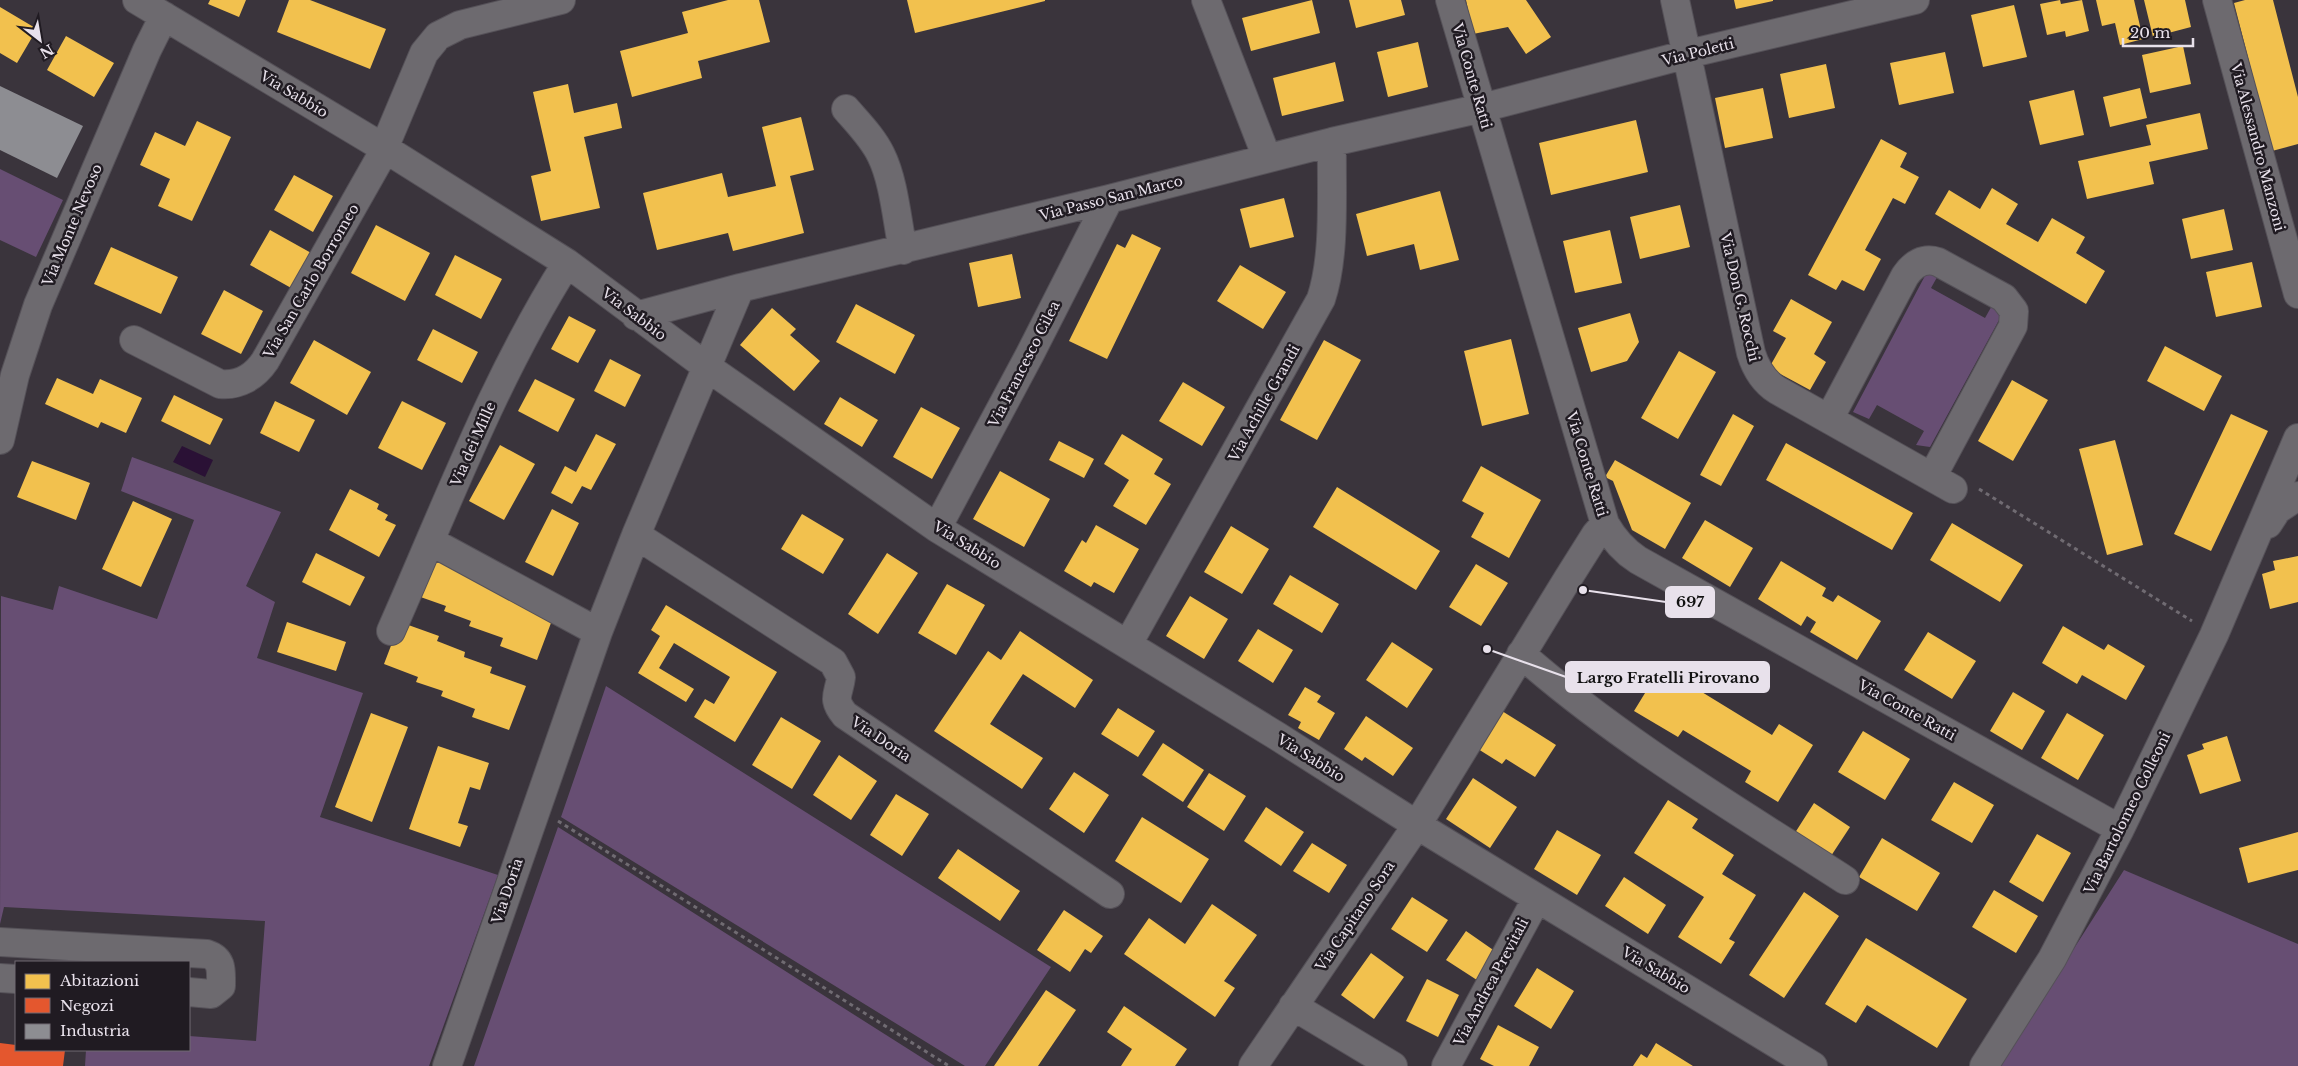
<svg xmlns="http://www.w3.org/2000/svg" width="2298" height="1066" font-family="'Libre Baskerville',serif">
  <rect width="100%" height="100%" fill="#3a343c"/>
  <path fill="#674e73" d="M0,169L63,200L36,257L0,240Z
    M1927,272H1940L1931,288L1985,318L1994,302L2005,309L1930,447L1916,445L1924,431L1877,405L1869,419L1853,412Z
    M132,457L281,512L246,586L275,602L257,658L363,693L320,817L498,875L429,1066H85L86,1050H189V1036L256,1041L265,921L4,907L0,924L1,596L53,610L59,586L157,619L194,520L121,491Z
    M606,686L1051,967L985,1066H965L561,817Z
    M558,827L935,1066H474Z
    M2124,870L2298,944V1066H1999Z"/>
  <path fill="#2a1135" d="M182,446L213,460L205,477L173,462Z"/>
  <path fill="#f2c14e" d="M210,0H246L239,17L208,4Z
    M289,0H310L386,29L370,69L277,32Z
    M728,0H759L770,42L698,61L702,78L632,97L620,51L688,33L682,12Z
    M907,0H1045V1L915,33Z
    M1312,0L1320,33L1251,51L1242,18Z
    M1349,0H1401L1405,15L1356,28Z
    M1466,0H1526L1551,37L1526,54L1508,27L1473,34Z
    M1734,0H1773V1L1736,9Z
    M2060,0L2061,4L2082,0L2089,31L2066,37L2065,31L2047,35L2040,4Z
    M2096,0H2134L2143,39L2120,45L2115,23L2102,26Z
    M2144,0H2185L2191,27L2153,37Z
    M2245,0H2273L2298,97V144L2272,151L2234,3Z
    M2014,5L2027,57L1983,67L1971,15Z
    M0,7L37,29L17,63L0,53Z
    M66,36L114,63L94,97L47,70Z
    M1418,42L1428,87L1388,97L1377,52Z
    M2183,46L2191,84L2150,93L2142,55Z
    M1945,52L1954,93L1899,105L1890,63Z
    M1335,62L1344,101L1282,116L1273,78Z
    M1826,64L1835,108L1789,118L1780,74Z
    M568,84L574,113L617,103L622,128L584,137L600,208L541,221L531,176L551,171L533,92Z
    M1763,88L1773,138L1725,148L1715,98Z
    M2140,88L2147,118L2110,127L2103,97Z
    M2074,90L2084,135L2040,145L2029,101Z
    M2200,113L2208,149L2149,162L2154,184L2087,199L2078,161L2151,145L2146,125Z
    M801,117L814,170L790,176L804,233L733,251L728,233L657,250L643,193L722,173L728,197L776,186L762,127Z
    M1636,120L1648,172L1551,195L1539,143Z
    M197,121L231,137L192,221L158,206L170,179L140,165L155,132L185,146Z
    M1881,139L1907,153L1900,167L1919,177L1905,204L1893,198L1865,250L1881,259L1864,291L1842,280L1836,290L1808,275Z
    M294,175L333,196L313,232L274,210Z
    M1992,188L2018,204L2006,224L2038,242L2052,218L2085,237L2076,253L2105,271L2086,304L1935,214L1949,190L1980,209Z
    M1440,191L1459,260L1420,270L1414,244L1367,256L1356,214Z
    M1284,198L1294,237L1250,248L1240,209Z
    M1680,205L1690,247L1640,259L1630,217Z
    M2224,209L2233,250L2191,259L2182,219Z
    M376,225L430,253L405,301L351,273Z
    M270,230L313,254L293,289L250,265Z
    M1610,230L1622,283L1575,293L1563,241Z
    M1132,234L1161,248L1107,359L1069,341L1117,244L1125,248Z
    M111,247L178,277L161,314L94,284Z
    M1012,254L1021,298L978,307L969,263Z
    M455,255L502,279L481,319L435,295Z
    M2252,262L2262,307L2216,317L2206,272Z
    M1240,265L1286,292L1263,329L1217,301Z
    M224,290L263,311L241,354L201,334Z
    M1791,299L1832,322L1814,354L1826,362L1810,390L1769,368L1786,338L1773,331Z
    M856,304L915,335L895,374L836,342Z
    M772,308L796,329L790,335L820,361L794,391L740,345Z
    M1630,313L1639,342L1627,361L1591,372L1578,328Z
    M569,316L596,330L578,363L551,349Z
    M433,329L478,352L462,383L417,360Z
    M1511,339L1529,414L1482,426L1464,351Z
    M314,340L371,372L347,415L290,383Z
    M1324,340L1361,360L1317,440L1280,420Z
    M2165,346L2222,376L2204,411L2147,381Z
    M1679,351L1716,372L1678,439L1641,418Z
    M610,359L641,375L625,407L594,391Z
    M57,378L93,394L100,379L142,398L126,433L101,422L98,428L45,404Z
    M535,379L575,399L558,432L518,411Z
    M2012,380L2048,400L2013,461L1978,441Z
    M1183,382L1225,407L1202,446L1159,421Z
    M174,395L223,419L210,445L161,421Z
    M840,397L878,420L862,447L824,424Z
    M275,401L315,420L299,452L260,433Z
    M402,401L446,423L422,470L378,448Z
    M921,407L960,428L932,479L893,457Z
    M1733,414L1754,426L1721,486L1700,475Z
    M2231,414L2268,431L2211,551L2174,534Z
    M596,434L616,444L591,490L582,486L572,504L551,493L565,466L576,472Z
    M1122,434L1163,459L1154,474L1171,484L1146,525L1113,506L1129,480L1104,464Z
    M2115,440L2143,545L2107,555L2079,449Z
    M1059,441L1094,459L1084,478L1049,460Z
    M1786,443L1913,513L1892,550L1766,480Z
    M500,445L535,464L504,520L469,501Z
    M1615,460L1691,503L1665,549L1632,530L1613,481L1605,477Z
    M32,461L90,483L76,520L17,497Z
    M1481,466L1541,500L1509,558L1471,537L1484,513L1462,501Z
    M1000,471L1050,499L1024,547L973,519Z
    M1337,487L1440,551L1416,590L1313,527Z
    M350,489L379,504L377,509L388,515L385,520L396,525L379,557L329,530Z
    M133,501L172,519L141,587L102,569Z
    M552,509L579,523L553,576L525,562Z
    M802,514L844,539L823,574L781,549Z
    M1705,520L1753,548L1730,587L1682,558Z
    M1952,523L2023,565L2000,602L1930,560Z
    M1096,525L1139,549L1114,593L1094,582L1091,587L1064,571L1082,540L1086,543Z
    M1231,526L1269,549L1242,594L1204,572Z
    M428,551L554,615L537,660L500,646L503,638L469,626L471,621L444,611L446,606L412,594Z
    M316,553L365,577L350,606L302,582Z
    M887,553L918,573L878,634L848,614Z
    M2298,556V602L2270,609L2262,574L2275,570L2273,561Z
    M1781,561L1826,588L1822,596L1833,602L1838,595L1881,621L1857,660L1810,632L1816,622L1807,616L1801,626L1758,599Z
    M1476,564L1508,583L1481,626L1449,607Z
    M1290,575L1339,604L1322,633L1273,604Z
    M947,584L985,605L956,655L918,633Z
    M1190,596L1228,619L1204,659L1166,636Z
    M666,605L777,672L735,742L694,717L705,699L714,704L730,677L674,643L659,668L694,689L686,702L638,673L660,636L651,630Z
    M287,622L346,642L336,671L277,652Z
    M400,622L439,636L437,641L465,652L464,657L492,667L490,673L526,686L509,730L472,717L475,709L441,696L443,691L416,682L418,677L384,664Z
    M2063,626L2104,650L2108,644L2145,666L2126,700L2082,675L2077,684L2042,663Z
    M1258,629L1293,650L1273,683L1238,661Z
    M1020,631L1093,680L1075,708L1023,674L990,724L1043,758L1022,789L934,731L988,651L1001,660Z
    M1928,632L1976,661L1952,699L1904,670Z
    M1392,642L1433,669L1407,708L1366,680Z
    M1661,667L1772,735L1779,724L1813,745L1778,802L1745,782L1751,771L1683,730L1678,737L1634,711Z
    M1305,687L1321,696L1317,702L1335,713L1319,740L1298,728L1301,722L1288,715Z
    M2013,692L2045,711L2022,750L1990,731Z
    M1118,708L1155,731L1138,757L1101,734Z
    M1502,711L1556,745L1535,777L1506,759L1502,764L1478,749Z
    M371,713L408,727L372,822L335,807Z
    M2067,713L2104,735L2078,780L2041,758Z
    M1366,716L1413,748L1393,776L1365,757L1362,761L1344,749Z
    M781,717L821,741L792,789L752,765Z
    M1863,731L1910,759L1885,800L1838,772Z
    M2227,736L2241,781L2200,794L2187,755L2204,749L2202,744Z
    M1163,743L1204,770L1183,802L1142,775Z
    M438,746L489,763L480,790L470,787L458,823L468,826L460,847L409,829Z
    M839,755L877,781L851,820L813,795Z
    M1074,772L1109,795L1084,833L1049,809Z
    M1209,773L1246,796L1224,831L1187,807Z
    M1473,778L1517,807L1490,848L1446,819Z
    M1954,782L1994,805L1972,843L1931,820Z
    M896,794L929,814L902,856L870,835Z
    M1668,800L1698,819L1692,828L1734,855L1722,874L1756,895L1729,939L1735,942L1721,964L1678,937L1704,897L1634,853Z
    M1814,803L1850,827L1829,859L1793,836Z
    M1266,807L1304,832L1281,866L1244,841Z
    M1142,817L1209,859L1181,903L1115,861Z
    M1557,830L1601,855L1577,895L1534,869Z
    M2298,832V870L2248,883L2239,848Z
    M2037,834L2071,853L2043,902L2009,882Z
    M1882,838L1940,873L1917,911L1859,877Z
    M1312,843L1347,865L1329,893L1293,871Z
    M958,849L1020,891L1000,921L938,878Z
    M1624,877L1666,905L1648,934L1605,906Z
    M1994,890L2038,916L2016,953L1972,927Z
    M1804,892L1839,916L1784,998L1749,975Z
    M1412,897L1448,920L1427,952L1391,929Z
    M1212,904L1257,935L1224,981L1235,988L1215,1017L1124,954L1149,918L1185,944Z
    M1064,910L1103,936L1091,953L1085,949L1070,972L1037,950Z
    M1466,931L1499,954L1480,982L1446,960Z
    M1866,938L1967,999L1937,1048L1867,1005L1856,1023L1825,1004Z
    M1371,953L1404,977L1374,1019L1341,995Z
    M1537,968L1574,991L1551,1029L1514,1006Z
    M1427,979L1459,995L1438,1037L1406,1021Z
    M1046,990L1076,1010L1038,1066H994Z
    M1124,1006L1187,1049L1175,1066H1121L1132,1049L1107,1032Z
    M1498,1025L1539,1047L1529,1066H1494L1480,1059Z
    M1656,1043L1693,1066H1633L1641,1054L1647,1058Z"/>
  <path fill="#e4572e" d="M0,1043L16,1045V1050H65L63,1066H0Z"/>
  <path fill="#8d8d92" d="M0,86L83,126L57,178L0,150Z"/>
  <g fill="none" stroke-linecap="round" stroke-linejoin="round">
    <g stroke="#555158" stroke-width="30">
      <path id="minor" d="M137,0L384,148L567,263L707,367L937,528L1277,736L1417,825L1813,1066
        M1206,0L1267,158
        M1450,0L1605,524C1613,538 1624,551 1638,560L2120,829
        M1675,0L1751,353C1756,369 1763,381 1777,390L1953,489
        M2217,0L2298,294
        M846,109C859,124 873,138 881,155C894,181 897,221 903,250
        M636,316L740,288L1109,199L1332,142L1482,108L1688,54L1915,0
        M134,340L220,384C239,386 255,376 265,361L379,160L424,53L438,36L460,25L561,0
        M1829,419L1905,276C1913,264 1924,257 1938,262L2004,298L2014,311L2013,326L1932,477
        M0,440L15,375L38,305L147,50L164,16
        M2268,524L2277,510L2298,496
        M937,528L1030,354L1109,199
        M636,535L833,662L841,677C839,695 831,698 845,715L1110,894
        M430,541L598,632
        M391,631C446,507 494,378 567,263
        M1128,644L1321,299C1336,254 1331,191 1332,142
        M1521,654C1620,741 1735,809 1845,880
        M0,942L207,954C223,959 221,971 221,986L211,994L189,992
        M0,978L16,979
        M1293,1006L1393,1066
        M447,1066L598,632L636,535L740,288
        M1253,1066L1417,825L1567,580L1596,534L1605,524
        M1446,1066L1537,898
        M1984,1066L2052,959L2120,829L2214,635L2298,438"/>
    </g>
    <path stroke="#706b72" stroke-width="3" stroke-dasharray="4 4" stroke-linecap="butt" d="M1979,489L2192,621
      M558,821L949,1066"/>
    <use href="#minor" stroke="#6d6a6f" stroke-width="28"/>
  </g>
  <g text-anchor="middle" stroke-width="5" stroke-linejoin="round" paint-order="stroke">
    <g font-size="14" fill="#e8e1eb" stroke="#201b22">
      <text transform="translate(1698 52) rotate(-14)" y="5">Via Poletti</text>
      <text transform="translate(1472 76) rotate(74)" y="5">Via Conte Ratti</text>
      <text transform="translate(294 94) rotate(31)" y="5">Via Sabbio</text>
      <text transform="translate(2258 147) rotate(75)" y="5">Via Alessandro Manzoni</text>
      <text transform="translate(1111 198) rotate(-14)" y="5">Via Passo San Marco</text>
      <text transform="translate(72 225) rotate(-67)" y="5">Via Monte Nevoso</text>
      <text transform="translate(311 281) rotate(-60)" y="5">Via San Carlo Borromeo</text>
      <text transform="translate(1740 297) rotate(77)" y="5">Via Don G. Rocchi</text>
      <text transform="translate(634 314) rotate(37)" y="5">Via Sabbio</text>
      <text transform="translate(1024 364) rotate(-63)" y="5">Via Francesco Cilea</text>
      <text transform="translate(1264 403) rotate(-61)" y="5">Via Achille Grandi</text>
      <text transform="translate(473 444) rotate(-66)" y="5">Via dei Mille</text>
      <text transform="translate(1587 464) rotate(73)" y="5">Via Conte Ratti</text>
      <text transform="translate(967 545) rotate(32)" y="5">Via Sabbio</text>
      <text transform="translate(1907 710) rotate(29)" y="5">Via Conte Ratti</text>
      <text transform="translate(881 739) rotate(34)" y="5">Via Doria</text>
      <text transform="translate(1311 758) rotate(32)" y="5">Via Sabbio</text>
      <text transform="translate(2127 813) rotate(-64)" y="5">Via Bartolomeo Colleoni</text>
      <text transform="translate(507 891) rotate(-71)" y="5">Via Doria</text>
      <text transform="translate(1355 916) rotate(-56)" y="5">Via Capitano Sora</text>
      <text transform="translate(1656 970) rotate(31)" y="5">Via Sabbio</text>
      <text transform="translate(1491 982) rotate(-62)" y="5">Via Andrea Previtali</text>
    </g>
  </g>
  <path fill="none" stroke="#e8e1eb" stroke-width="2" d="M1583 590L1666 602M1487 649L1566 677"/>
  <g fill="#e8e1eb" stroke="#201b22" stroke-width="2">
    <circle cx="1583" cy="590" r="5"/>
    <circle cx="1487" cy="649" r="5"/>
  </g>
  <g fill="#e8e1eb" stroke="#e8e1eb" stroke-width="2">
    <rect x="1666" y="587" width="48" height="30" rx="5"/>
    <rect x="1566" y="662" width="203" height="30" rx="5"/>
  </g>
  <g font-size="15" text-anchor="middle" font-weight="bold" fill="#111">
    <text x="1690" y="607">697</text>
    <text x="1668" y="683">Largo Fratelli Pirovano</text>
  </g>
  <rect x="15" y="961" width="175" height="90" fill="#201b22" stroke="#706a72"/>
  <rect x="25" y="974" width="25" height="15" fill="#f2c14e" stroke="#706a72"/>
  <text x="60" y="986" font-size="15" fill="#e8e1eb">Abitazioni</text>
  <rect x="25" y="998" width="25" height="15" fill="#e4572e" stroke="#706a72"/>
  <text x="60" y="1011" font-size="15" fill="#e8e1eb">Negozi</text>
  <rect x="25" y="1024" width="25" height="15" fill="#8d8d92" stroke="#706a72"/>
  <text x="60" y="1036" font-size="15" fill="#e8e1eb">Industria</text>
  <g transform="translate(40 40) rotate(149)" stroke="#201b22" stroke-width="4" paint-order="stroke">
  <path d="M0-4L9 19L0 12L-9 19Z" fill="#e8e1eb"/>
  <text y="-8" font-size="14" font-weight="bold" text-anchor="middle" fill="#e8e1eb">N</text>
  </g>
  <path d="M2123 38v8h70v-8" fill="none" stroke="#e8e1eb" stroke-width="2.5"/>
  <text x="2130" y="38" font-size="15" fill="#e8e1eb" stroke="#201b22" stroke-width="4" paint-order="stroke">20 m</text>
</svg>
